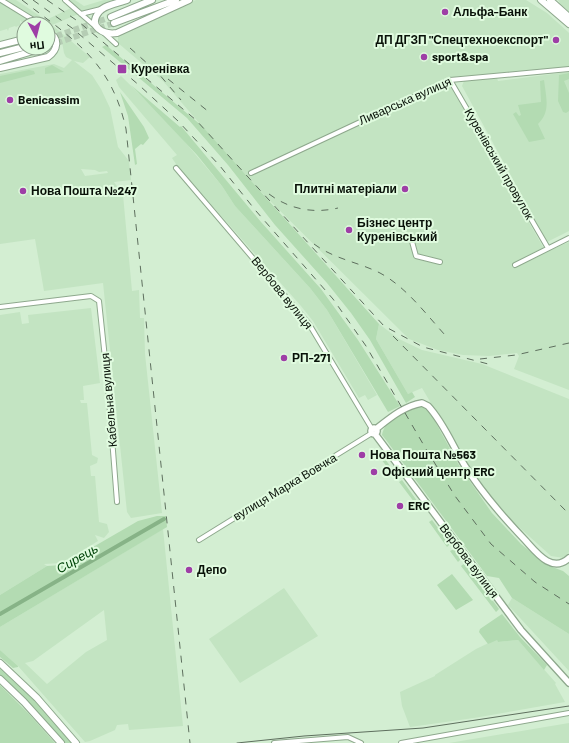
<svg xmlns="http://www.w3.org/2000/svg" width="569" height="743" font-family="Barlow,sans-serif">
  <rect width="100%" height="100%" fill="#d3eed2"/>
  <path fill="#c3e4c2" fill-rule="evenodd" d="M0,0H16L46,20L71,8L62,0H75L84,6L104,0H114L115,2L81,13L52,25L90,57L83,63L74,61L92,75L101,89L110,108L118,147L129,161L131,180L114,182L123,195L132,291L139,290L140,318H144L145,354L162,513L131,518L127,512L103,283L44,291L35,239L0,244V74L54,64L64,68L72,60L66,57L64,53L61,36L48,26V24H24L20,20V25L16,27L15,26L9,28L8,31L7,29L0,31ZM81,169L95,170L99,172L107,171L108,173L85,176Z
    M196,0H526L547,13L567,31L569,33V68L460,76L445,79L423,89L425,93L449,84L546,252L569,242V390L514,369L519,356L517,353L489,356L463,355L438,350L409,339L244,175L163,81L118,43V35Z
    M558,0H569V12L561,5Z
    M569,72V231L547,242L462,86L464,81L497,78L498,81Z
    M121,76L169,123L222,186L235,206L310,288L327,310L377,395L368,400L365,395L359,398L313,321L301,306L178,167L172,158L177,155L119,87L116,80Z
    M91,308L100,383L83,386L84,400H80L81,403H87L92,455L98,458L97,463L90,466L91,476H95L99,522L107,524L109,532L104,538L95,535L98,541L62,563L44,564L47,566L0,595V315L20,312L22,324L29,323L28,315Z
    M379,324L399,339L422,350L482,364L569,399V552L564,558L551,556L501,511L468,466L422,388L408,394L376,339Z
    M163,529L183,726L129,730L128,724L117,725L115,730L90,741L85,742L18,666L0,650V627ZM104,610L107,640L86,652L47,684L25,663L33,661Z
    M284,588L318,636L240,683L209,639Z
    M512,598L569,634V671L508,605Z
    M497,639L498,642L518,640L556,683L555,684L565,702L474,718L410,727L402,706L400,692L435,676V675L476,649Z
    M569,723V743H449Z"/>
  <path fill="#b3dbb2" d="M106,45L202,126L379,324L376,339L408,394L412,392L415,397L406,403L370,340L351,313L327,283L275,225L228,165L187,118L102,47Z
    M52,65L64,72L45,74V68Z
    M29,70L34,71L35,74L0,83V76Z
    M569,73V79L564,81L569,93V111L566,113L563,112L558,101L559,75Z
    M544,80C546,97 551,112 538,124L545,139L529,142L513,114L516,112L519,116L521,115L518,105L541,102L540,81Z
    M131,85L180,127L181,126L261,222L321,289L358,340L400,406L388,412L327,310L310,288L235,206L222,186L197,155Z
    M120,92L144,127L149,138L143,145L141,144L135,149L137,164L135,165L128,116Z
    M423,407L431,414L460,467L492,513L521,544L547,565L563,571L569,576V634L512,598L499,578L487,576L386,440L382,435C385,418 407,408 423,407Z
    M377,448L393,470L391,472L374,450Z
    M402,480L423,509L421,511L399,482Z
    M157,516H166L167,527L0,627V595L47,566L62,565L138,521Z
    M432,520L450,544L447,547L429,522Z
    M454,549L462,558L458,562L450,551Z
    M465,563L499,609L496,612L461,566Z
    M452,574L473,600L456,610L437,585Z
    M502,614L520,637L547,665L544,670L518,640L498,642L497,640L488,644L479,632L480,629Z
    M0,650L18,666V667L13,668L0,657Z
    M0,666L32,696L73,743H64L26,700L0,675Z
    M0,685L29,714L55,743H0Z"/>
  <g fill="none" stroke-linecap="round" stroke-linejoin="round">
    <path stroke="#87b387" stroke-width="4" d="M0,614L164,519"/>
    <path stroke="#b5cdb4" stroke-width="6" stroke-dasharray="6 3" stroke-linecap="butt" d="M48,39L111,17
      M48,46L114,23"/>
    <g stroke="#8ea88d" stroke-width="6">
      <path id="street" d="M1,0L40,24
        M65,0L96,27
        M81,14L101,9
        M104,33L116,44
        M450,80L548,248
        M176,168L309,324L372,429
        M251,173L450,80L569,69
        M411,238L416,256L440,262
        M515,265L569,238
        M0,307L91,296L99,301L108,387L117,502
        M199,540L372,433
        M274,743L348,737L361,743
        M401,743L569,713"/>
    </g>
    <g stroke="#8ea88d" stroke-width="8">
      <path id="secondary" d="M371 431a3 3 0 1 1 6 0a3 3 0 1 1-6 0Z
        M376,429C390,418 404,406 422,403L428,406C444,423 453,447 465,466C482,493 503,517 525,540C536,552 552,574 569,558
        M375,434L521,630L569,683"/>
    </g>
    <g stroke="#8ea88d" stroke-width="8">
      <path id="primary" d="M127,0C119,3 104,5 99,12C87,27 104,35 117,33L189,0
        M541,0L569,24
        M550,0L569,17
        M111,17L152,0
        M114,23L176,0
        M0,45L24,39
        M0,53L24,47
        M0,61L43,48
        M0,68L48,57C58,50 60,38 48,32
        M0,663L37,698L76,743
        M0,679L24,702L61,743"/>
    </g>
    <use href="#street" stroke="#fff" stroke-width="4"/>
    <use href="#secondary" stroke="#fff" stroke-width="5.5"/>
    <use href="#primary" stroke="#fff" stroke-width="6"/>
    <path stroke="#5e6f5e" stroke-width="1" d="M237,743L304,736L423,728L569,706"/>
    <path stroke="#5e6f5e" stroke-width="1" stroke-dasharray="7 7" stroke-linecap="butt" d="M22,0C74,40 111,61 126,129L190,743
      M33,0L72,28L140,86L178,121L220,166L256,211L333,299L366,346L426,449L455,496L491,544L535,582L569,604
      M47,0L79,22L196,120L384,326L423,347L492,365
      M130,48L158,73L181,100
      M168,79L209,112
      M269,194C289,209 313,214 338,208
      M314,244C334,259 358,262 380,273C406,287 425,313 445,335
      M393,336L569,514
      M480,359L516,355L569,343"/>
  </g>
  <g fill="#9e3ea6" stroke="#e0fbdf" stroke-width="1.5">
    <circle cx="445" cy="12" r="4"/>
    <circle cx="556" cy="40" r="4"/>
    <circle cx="424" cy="57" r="4"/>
    <rect x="117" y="64" width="10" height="10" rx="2"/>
    <circle cx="10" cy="100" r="4"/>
    <circle cx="405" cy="189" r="4"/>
    <circle cx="23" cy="191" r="4"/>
    <circle cx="349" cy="230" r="4"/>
    <circle cx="284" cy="358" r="4"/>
    <circle cx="362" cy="455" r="4"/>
    <circle cx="374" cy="472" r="4"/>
    <circle cx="400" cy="506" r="4"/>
    <circle cx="189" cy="570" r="4"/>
  </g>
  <g text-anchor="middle" stroke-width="4" stroke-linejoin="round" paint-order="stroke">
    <g font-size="12" font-weight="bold" fill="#081108" stroke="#e0fbdf" text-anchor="start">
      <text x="453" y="16">Альфа-Банк</text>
      <text x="548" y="44" text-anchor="end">ДП ДГЗП "Спецтехноекспорт"</text>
      <text x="432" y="61">sport&amp;spa</text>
      <text x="131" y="73">Куренівка</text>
      <text x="18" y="104">Benicassim</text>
      <text x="397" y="193" text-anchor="end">Плитні матеріали</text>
      <text x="31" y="195">Нова Пошта №247</text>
      <text x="357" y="227">Бізнес центр<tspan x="357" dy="14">Куренівський</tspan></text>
      <text x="292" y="362">РП-271</text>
      <text x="370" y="459">Нова Пошта №563</text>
      <text x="382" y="476">Офісний центр ERC</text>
      <text x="408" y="510">ERC</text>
      <text x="197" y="574">Депо</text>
    </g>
    <g font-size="12" fill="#081108" stroke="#e0fbdf">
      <text transform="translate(405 101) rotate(-24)" y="4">Ливарська вулиця</text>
      <text transform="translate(499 164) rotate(60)" y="4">Куренівський провулок</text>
      <text transform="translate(282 293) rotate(51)" y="4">Вербова вулиця</text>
      <text transform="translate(109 400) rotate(-95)" y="4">Кабельна вулиця</text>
      <text transform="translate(285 487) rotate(-31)" y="4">вулиця Марка Вовчка</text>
      <text transform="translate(469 561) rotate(53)" y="4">Вербова вулиця</text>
    </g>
    <g font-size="13" font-style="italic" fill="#004409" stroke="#e0fbdf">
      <text transform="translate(77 558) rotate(-30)" y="5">Сирець</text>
    </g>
  </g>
  <g transform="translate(36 36) rotate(173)"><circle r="19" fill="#e0fbdf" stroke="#8a9d89"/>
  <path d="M0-3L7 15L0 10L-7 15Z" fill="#9e3ea6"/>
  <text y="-6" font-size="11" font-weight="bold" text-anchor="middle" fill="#081108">Пн</text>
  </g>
</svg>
